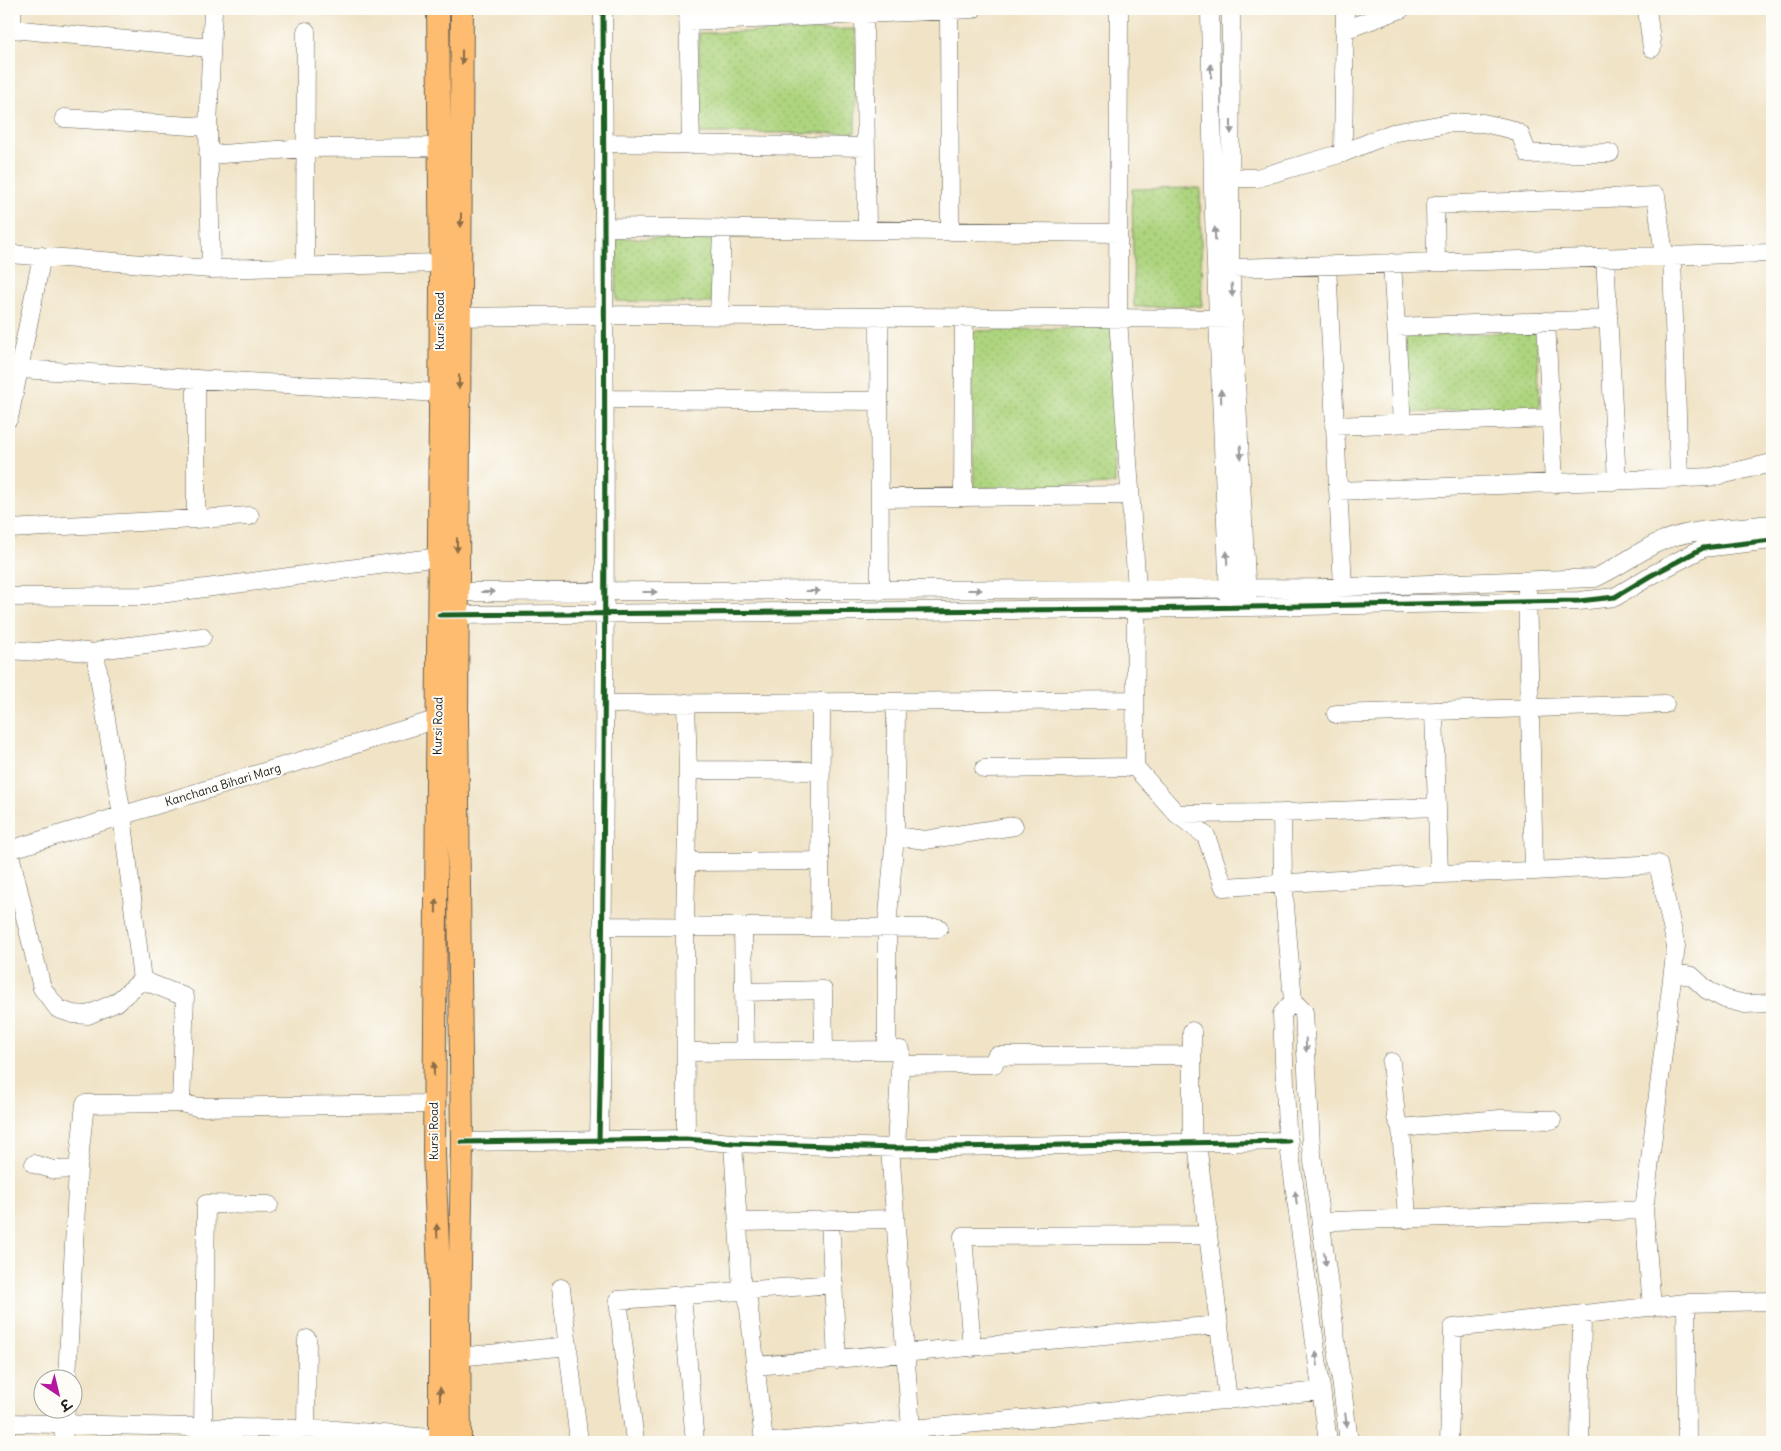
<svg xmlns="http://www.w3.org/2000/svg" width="1781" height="1451" font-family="Delius,'Playpen Sans Deva',sans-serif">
  <defs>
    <pattern id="grass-dots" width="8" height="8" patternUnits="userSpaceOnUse" patternTransform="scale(1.25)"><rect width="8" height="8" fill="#add47e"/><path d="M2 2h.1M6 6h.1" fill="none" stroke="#94b56c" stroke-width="1.8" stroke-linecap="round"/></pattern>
  </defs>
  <rect width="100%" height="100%" fill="#fdfcf7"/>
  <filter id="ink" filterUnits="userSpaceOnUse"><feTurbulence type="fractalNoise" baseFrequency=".02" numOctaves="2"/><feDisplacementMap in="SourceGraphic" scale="10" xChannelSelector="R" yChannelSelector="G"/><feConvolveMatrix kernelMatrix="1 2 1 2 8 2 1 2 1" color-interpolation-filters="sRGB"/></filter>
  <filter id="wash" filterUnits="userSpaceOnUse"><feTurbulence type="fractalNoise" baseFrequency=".0096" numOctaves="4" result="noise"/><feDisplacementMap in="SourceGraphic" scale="20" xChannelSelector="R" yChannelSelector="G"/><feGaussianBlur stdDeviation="1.12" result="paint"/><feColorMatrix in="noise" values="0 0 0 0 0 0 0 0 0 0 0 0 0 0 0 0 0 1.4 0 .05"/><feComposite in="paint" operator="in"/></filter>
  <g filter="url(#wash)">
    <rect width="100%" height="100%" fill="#f0e3c6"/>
    <path fill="url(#grass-dots)" stroke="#64784d" d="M856,29L855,133H700L699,33Z
      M1200,188L1202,306L1134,307L1132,189Z
      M617,238L714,240L712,303L616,301Z
      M1112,327L1115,484L974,488L971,331Z
      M1537,331L1540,407L1408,413L1405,337Z"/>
  </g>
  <g filter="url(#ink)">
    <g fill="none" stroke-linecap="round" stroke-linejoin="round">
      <g stroke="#666258" stroke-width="19">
        <path id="minor" d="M12,9V29L210,48
          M688,9L691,145
          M949,9L950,231
          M1119,9L1118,319L1137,589
          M1210,9L1213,189L1229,599
          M1231,9L1230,261L1247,600
          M1647,9L1652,48
          M864,13L867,230
          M689,22L973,9
          M1344,30L1401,9
          M64,118L208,127
          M604,143L866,147
          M1343,153L1345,9
          M208,155L306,148L439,147
          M1230,178H1257L1343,153L1392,133L1450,123H1483L1510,129L1520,134L1528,154L1610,153
          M604,227L1118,233
          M9,254L211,269L440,263
          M1672,256L1679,479
          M1605,257L1617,481
          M1436,262L1435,205L1656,196L1664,256
          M1392,263L1402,423
          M1327,265L1343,587
          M305,266L306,31
          M1231,268L1772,253
          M211,269L208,127L213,9
          M719,316L722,228
          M449,317L605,315L1234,319
          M879,317L880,591
          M1546,321L1554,484
          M1396,327L1608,319
          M19,369L440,393
          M196,379V519
          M605,399L879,401
          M9,418L42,256
          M1334,426L1551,418
          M1338,491L1712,477L1772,463
          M963,497L964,317
          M880,498L1130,495
          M9,529L250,516
          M447,592L1319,588L1595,578C1617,568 1634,555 1655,544C1687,528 1737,528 1772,524
          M9,597L145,596L439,557
          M446,615L1136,609L1579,601L1615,597L1650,576L1703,548L1772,540
          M9,650L39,652L58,649L95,653L106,649L202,637
          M95,653L122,815L142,980
          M604,704L1135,700
          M1434,711L1439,874
          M1336,714L1665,704
          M1135,767L1177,814L1206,836L1224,887L1439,874L1534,871L1527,591
          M984,769L1135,767L1136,609
          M688,770L821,771
          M1177,814L1282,813
          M895,836L925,840L1014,826
          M9,850L438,719
          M9,850L42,988L58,1009L73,1014L88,1015L117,1002L142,980
          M688,862L821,861
          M1534,871L1658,864L1676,946L1644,1210
          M604,926L939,928
          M743,927L745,1051
          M820,927L821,702
          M1673,973L1692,976L1707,990L1725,999L1745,1004L1772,1003
          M142,980L185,997L181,1103
          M744,992L823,990L824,1050
          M1293,1001L1282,1014L1287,1130L1328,1442
          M1192,1031V1143
          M887,1050V927L895,836L896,702
          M687,1052L901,1050L896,1148
          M1391,1062L1396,1117L1401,1128L1407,1219
          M900,1065L994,1064L996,1056L1192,1055
          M1401,1128L1500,1119L1552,1120
          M686,1139L685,926L688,770L686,703
          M599,1141C607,764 605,386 603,9
          M462,1142L686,1139L733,1143L896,1148L1289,1141
          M733,1143L742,1291
          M1197,1143L1228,1400
          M890,1148L911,1429
          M34,1164L54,1170L78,1169
          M830,1220L837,1360
          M738,1222L895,1219
          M1321,1225L1335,1221L1644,1210L1652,1307
          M561,1288L579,1442
          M747,1291L764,1442
          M682,1296L695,1442
          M1686,1303L1687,1442
          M972,1348L963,1236L1208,1235
          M458,1357L568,1346
          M755,1366L1219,1325
          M67,1378L78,1169L85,1104L181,1103L197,1107L434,1104
          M9,1423L336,1430L453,1440
          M306,1430L307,1339
          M63,1442L66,1408
          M200,1442L203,1428L206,1204L269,1205
          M635,1442L618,1300L834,1284
          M773,1442L1321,1391
          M1349,1442L1311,1146L1304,1012L1293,1001L1283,882L1282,813L1437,807
          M1449,1442L1453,1328L1686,1303L1772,1301
          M1580,1442L1582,1314"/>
      </g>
      <g stroke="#666258" stroke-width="24">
        <path id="major" d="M438,9L441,286L434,1153L440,1296V1442
          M460,1442L459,1327L462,1142L457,716L462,9"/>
      </g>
      <use href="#minor" stroke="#fff" stroke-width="18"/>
      <use href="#major" stroke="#fdbc6f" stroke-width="22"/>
      <g stroke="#fdfcf7" stroke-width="8">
        <path id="cycleway" d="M439,615L1136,609L1579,601L1615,597L1650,576L1703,548L1772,540
          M599,1141C607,764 605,386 603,9
          M462,1142L686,1139L733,1143L896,1148L1289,1141"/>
      </g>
      <use href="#cycleway" stroke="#1b5e20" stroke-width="5"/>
    </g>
    <defs><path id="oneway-solid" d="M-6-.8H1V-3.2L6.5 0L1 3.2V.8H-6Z" transform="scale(1.25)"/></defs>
    <g fill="#8c6c46">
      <use href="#oneway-solid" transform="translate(462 57) rotate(90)"/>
      <use href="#oneway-solid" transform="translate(461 220) rotate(90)"/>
      <use href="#oneway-solid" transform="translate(459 382) rotate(91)"/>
      <use href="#oneway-solid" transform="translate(457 545) rotate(90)"/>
      <use href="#oneway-solid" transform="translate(436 906) rotate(-89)"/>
      <use href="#oneway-solid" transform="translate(434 1069) rotate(-89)"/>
      <use href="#oneway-solid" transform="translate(437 1231) rotate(-93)"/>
      <use href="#oneway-solid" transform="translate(440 1394) rotate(-90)"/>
    </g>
    <g fill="#999">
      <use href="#oneway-solid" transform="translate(1211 71) rotate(-91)"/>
      <use href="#oneway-solid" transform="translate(1231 127) rotate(90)"/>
      <use href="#oneway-solid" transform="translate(1215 234) rotate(-92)"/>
      <use href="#oneway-solid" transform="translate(1232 290) rotate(87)"/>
      <use href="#oneway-solid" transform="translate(1221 396) rotate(-92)"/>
      <use href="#oneway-solid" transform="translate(1241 452) rotate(87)"/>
      <use href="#oneway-solid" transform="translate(1227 558) rotate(-92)"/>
      <use href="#oneway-solid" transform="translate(975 590)"/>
      <use href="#oneway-solid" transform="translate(813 591)"/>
      <use href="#oneway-solid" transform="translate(488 592)"/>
      <use href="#oneway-solid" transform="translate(650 592)"/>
      <use href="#oneway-solid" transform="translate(1306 1045) rotate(87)"/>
      <use href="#oneway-solid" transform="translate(1296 1198) rotate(-97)"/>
      <use href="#oneway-solid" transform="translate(1325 1259) rotate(83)"/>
      <use href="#oneway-solid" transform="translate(1317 1359) rotate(-97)"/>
      <use href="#oneway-solid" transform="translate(1346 1420) rotate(83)"/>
    </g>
  </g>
  <g text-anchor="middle" stroke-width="4" stroke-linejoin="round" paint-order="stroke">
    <g font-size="12" fill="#1c1c1c" stroke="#fdfcf7">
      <text transform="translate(440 321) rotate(-90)" y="4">Kursi Road</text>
      <text transform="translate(438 726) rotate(-89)" y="4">Kursi Road</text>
      <text transform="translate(223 785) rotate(-17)" y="4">Kanchana Bihari Marg</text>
      <text transform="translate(434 1131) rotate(-90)" y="4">Kursi Road</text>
    </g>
  </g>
  <rect width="1781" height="1451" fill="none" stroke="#fdfcf7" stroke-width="30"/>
  <g transform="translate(58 1394) rotate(145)"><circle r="24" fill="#fdfcf7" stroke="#a3a29f"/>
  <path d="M0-4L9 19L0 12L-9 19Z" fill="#b5179e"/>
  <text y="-8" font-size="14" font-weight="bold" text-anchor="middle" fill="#1c1c1c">उ</text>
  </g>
</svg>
